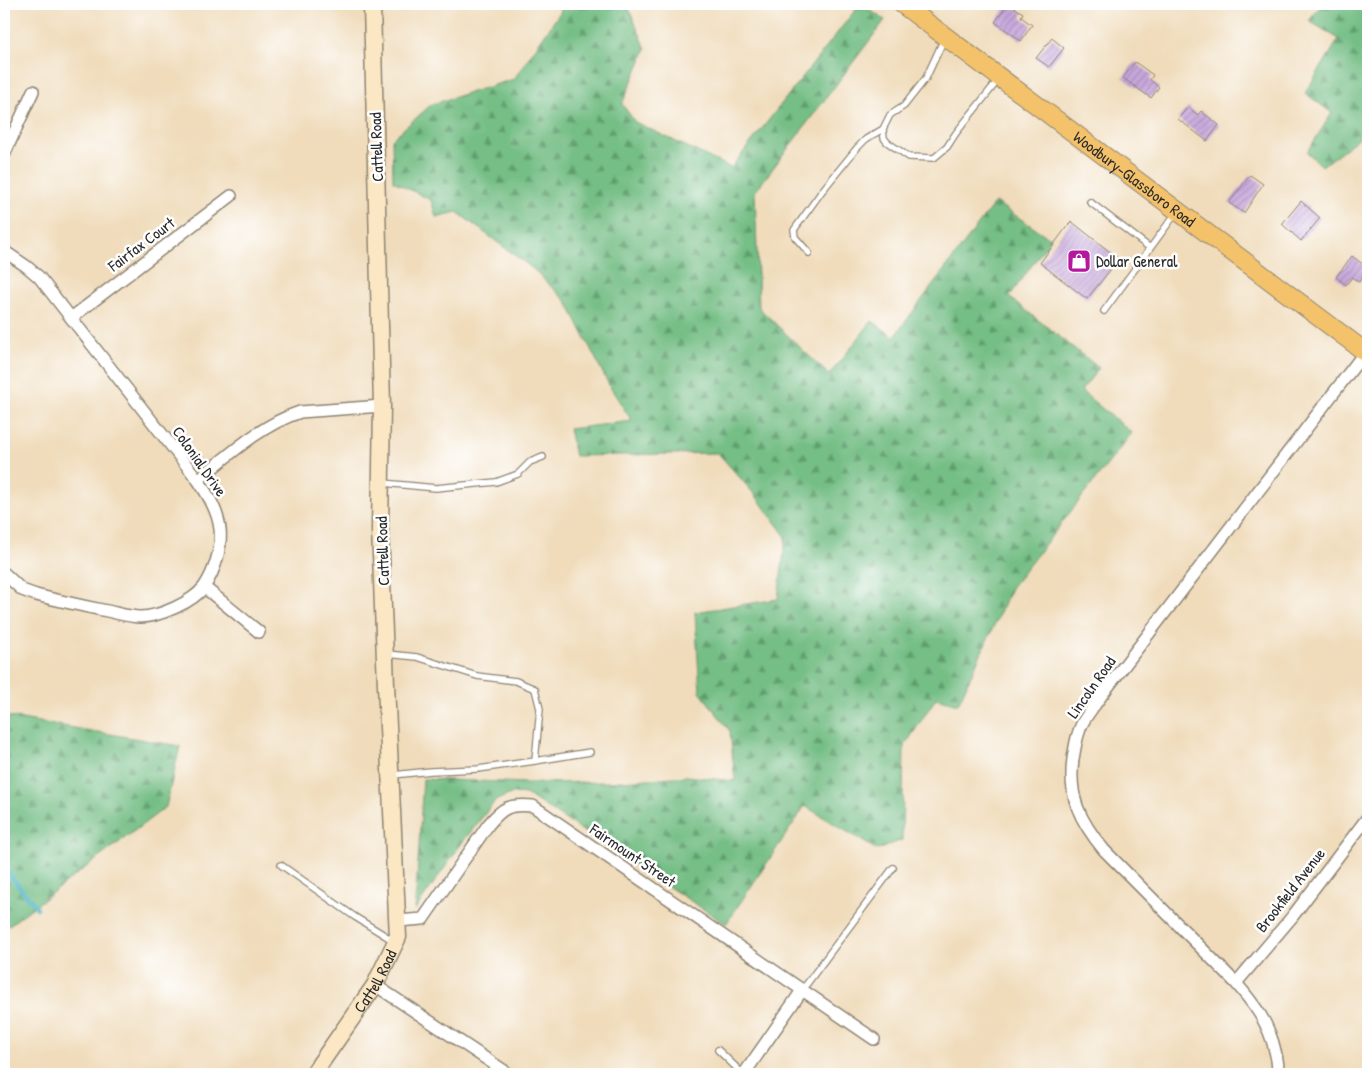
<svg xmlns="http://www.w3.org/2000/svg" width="1372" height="1078" font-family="'Patrick Hand',sans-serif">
  <defs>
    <pattern id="forest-firs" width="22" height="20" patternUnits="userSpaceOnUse" patternTransform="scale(1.25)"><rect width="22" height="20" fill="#74be85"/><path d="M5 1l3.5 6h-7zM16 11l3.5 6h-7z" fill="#5f9b6d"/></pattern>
    <pattern id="building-hatch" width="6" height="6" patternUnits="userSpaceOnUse" patternTransform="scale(1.25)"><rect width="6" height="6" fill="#c7a7dc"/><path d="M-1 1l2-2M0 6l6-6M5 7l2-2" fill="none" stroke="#a288b3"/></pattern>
  </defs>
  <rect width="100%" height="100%" fill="#fff"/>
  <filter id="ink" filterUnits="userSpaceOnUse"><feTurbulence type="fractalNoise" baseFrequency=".02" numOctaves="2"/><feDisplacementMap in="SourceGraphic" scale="10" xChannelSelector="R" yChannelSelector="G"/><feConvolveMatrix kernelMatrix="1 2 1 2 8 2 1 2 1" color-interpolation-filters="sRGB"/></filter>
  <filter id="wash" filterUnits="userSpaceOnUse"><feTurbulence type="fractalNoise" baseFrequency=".0096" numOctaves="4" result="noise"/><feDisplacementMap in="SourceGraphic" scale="20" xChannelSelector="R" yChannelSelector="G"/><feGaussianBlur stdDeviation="1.12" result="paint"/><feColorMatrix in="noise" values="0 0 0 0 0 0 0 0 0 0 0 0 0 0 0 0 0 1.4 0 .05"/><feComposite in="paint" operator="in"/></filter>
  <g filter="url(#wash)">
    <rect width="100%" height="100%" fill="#f0dcbb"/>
    <path fill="url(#forest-firs)" stroke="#507458" d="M560,4H627L646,49L622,104L635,122L731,168L860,4L885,20L755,192L759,308L829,375L872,321L894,337L995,202L1051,239L1009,297L1099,368L1081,391L1132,433L1011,588L958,704L936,698L904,747L902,840L877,850L805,806L726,924L526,794L513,793L495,801L462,843L415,910L423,779L528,783L609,782L687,776L735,781L730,731L700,692L695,612L778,599L786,537L756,496L718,453L575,456L569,429L632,421L610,387L567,302L532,268L457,212L436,217L431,200L393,181L392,139L432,104L514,79L561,11Z
      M1322,4H1368V131L1322,166L1307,152L1332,113L1305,93L1339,39L1309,21Z
      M4,716L180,746L166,807L4,929Z"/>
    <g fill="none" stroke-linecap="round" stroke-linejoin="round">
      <path stroke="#46b2c4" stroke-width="4.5" d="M4,868L37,908"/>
    </g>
    <g id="blocks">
      <path fill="url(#building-hatch)" d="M1008,4L1023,13L1021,17L1032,25L1021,41L995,22Z
        M1052,38L1064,48L1049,67L1036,58Z
        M1135,62L1153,75L1150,80L1159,87L1151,98L1123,78Z
        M1188,107L1198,115L1201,111L1219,125L1207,141L1178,119Z
        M1250,175L1263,184L1244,213L1229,203Z
        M1301,201L1320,218L1301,241L1282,224Z
        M1071,221L1119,259L1087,299L1040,263Z
        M1352,256L1368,268V269L1359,282L1352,277L1346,285L1336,277Z"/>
    </g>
  </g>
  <g filter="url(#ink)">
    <use href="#blocks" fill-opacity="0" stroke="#8e8473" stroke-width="1"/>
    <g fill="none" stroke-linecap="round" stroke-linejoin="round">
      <g stroke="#8e8473" stroke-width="8">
        <path id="lane" d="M944,39L926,78L904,106L890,115L883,129L884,138L887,142L909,157L934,158L947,147L956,133L999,79
          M1090,202L1150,248
          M809,253L795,237L794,230L822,191L857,148L866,139L883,129
          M1104,311L1176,213
          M383,483L436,488L496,482L518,474L530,462L543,457
          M387,654L417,657L477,676L516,681L535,689L540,709L535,761L590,752
          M393,775L431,771L478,769L535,761
          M281,865L355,917L394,941
          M803,989L893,868
          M718,1050L743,1074"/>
      </g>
      <g stroke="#8e8473" stroke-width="14">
        <path id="street" d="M4,155L33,91
          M4,251L26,266L39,277L198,480C208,495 218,511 220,529C222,547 215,571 204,587C193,602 159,617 140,617C130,617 117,613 107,611C83,606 60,601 36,595L22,590L4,573
          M71,318L231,196
          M198,480C230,454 261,425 300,412L382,406
          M204,587L259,632
          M397,921L423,919L488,825C503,807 509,804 533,806L874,1039
          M1236,983L1292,917L1368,817
          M375,985L509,1074
          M744,1074L803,989
          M1277,1074C1279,1066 1277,1059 1275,1051C1269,1023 1254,1004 1236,983L1104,850C1080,821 1068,797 1073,759C1075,746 1077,733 1083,722C1088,713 1095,705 1101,696L1365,352"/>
      </g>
      <g stroke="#8e8473" stroke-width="19">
        <g id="secondary">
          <path id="s1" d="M313,1074L375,985L398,937L386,685L380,529L382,406L372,4"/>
        </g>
      </g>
      <g stroke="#8e8473" stroke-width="20">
        <g id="primary">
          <path id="s2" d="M902,4L1368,354"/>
        </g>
      </g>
      <use href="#lane" stroke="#fff" stroke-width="5.5"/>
      <use href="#street" stroke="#fff" stroke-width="11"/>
      <use href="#secondary" stroke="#fbe7c3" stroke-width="16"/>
      <use href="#primary" stroke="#f4c26a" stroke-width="18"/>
    </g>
  </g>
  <defs>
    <g id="shop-square" transform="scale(1.25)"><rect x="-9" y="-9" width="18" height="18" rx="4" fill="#b5179e" stroke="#fff"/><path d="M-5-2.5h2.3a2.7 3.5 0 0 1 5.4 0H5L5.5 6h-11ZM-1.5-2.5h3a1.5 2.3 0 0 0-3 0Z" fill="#fff"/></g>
  </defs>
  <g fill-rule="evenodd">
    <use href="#shop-square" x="1079" y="261"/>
  </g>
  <g text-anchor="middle" stroke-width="5" stroke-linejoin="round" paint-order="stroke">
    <g font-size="16" fill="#2b2b2b" stroke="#fff">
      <text transform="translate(376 147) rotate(-92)" y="6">Cattell Road</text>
      <text dy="6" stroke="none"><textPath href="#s2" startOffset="291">Woodbury-Glassboro Road</textPath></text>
      <text transform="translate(141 244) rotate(-37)" y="6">Fairfax Court</text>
      <text transform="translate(200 461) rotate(55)" y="6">Colonial Drive</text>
      <text transform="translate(382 551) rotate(-92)" y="6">Cattell Road</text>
      <text transform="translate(1091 687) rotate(-55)" y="6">Lincoln Road</text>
      <text transform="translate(633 855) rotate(34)" y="6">Fairmount Street</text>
      <text transform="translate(1290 890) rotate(-52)" y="6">Brookfield Avenue</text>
      <text dy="6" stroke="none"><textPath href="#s1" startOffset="112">Cattell Road</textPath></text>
    </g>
    <g font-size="16" fill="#2b2b2b" stroke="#fff" text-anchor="start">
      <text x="1096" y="267">Dollar General</text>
    </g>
  </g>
  <rect width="1372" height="1078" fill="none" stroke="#fff" stroke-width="20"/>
</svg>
